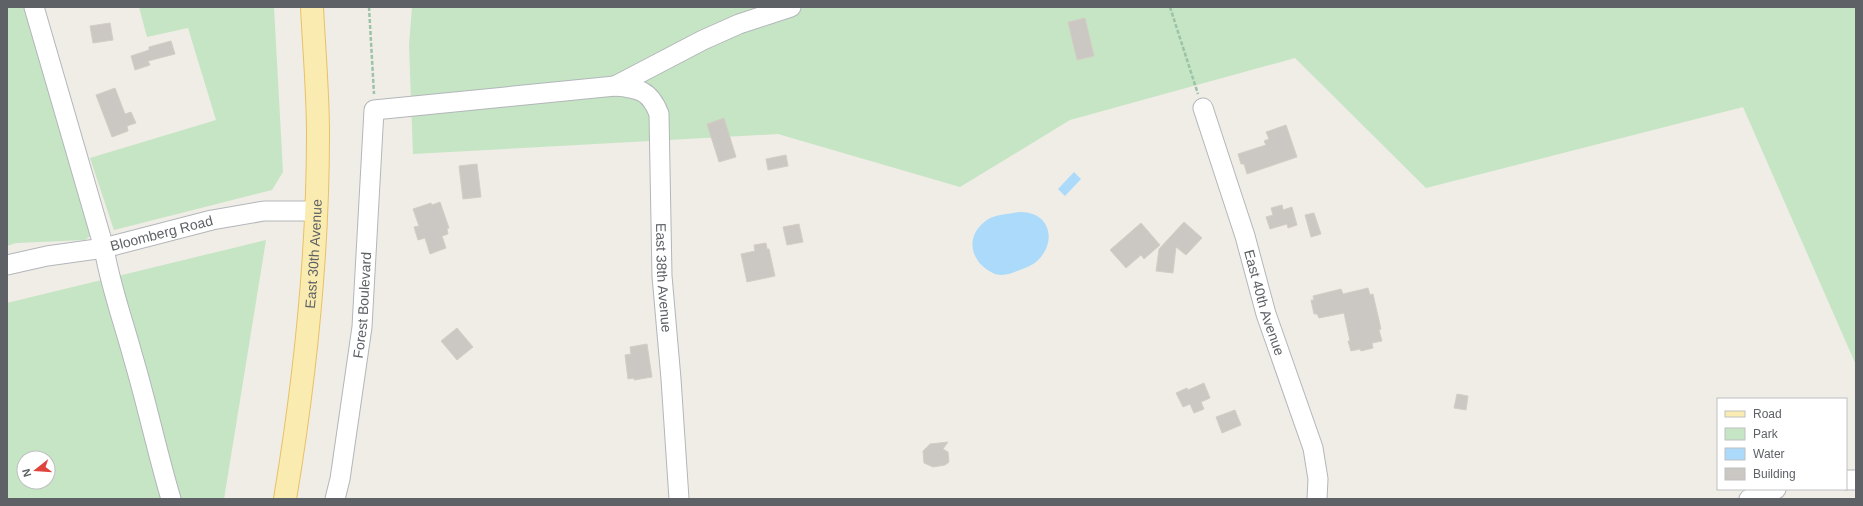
<svg xmlns="http://www.w3.org/2000/svg" width="1863" height="506" font-family="Arial,sans-serif">
  <rect width="100%" height="100%" fill="#efede6"/>
  <path fill="#c5e5c4" fill-rule="evenodd" d="M7,7H24L93,234L85,240L16,243L7,246Z
    M139,7H274L283,172L272,190L114,230L90,158L216,120L188,28L147,37Z
    M412,7H1856V365L1743,107L1426,188L1295,58L1070,120L960,187L778,134L413,154L409,45Z
    M266,240L224,499H7V303ZM24,458H48V482H24Z"/>
  <path fill="#abdafa" d="M1074,172L1081,179L1065,196L1058,189Z
    M1019,212C1051,211 1058,243 1036,262C1031,266 1023,269 1017,271C1010,274 1001,277 993,273C970,262 964,236 987,220C995,214 1010,214 1019,212Z"/>
  <path fill="#cbc8c3" stroke="#d3cec5" d="M1085,18L1094,56L1077,60L1068,22Z
    M110,23L113,40L93,43L90,26Z
    M171,41L175,54L148,61L150,65L135,70L131,56L149,50V47Z
    M115,88L125,114L131,112L136,123L127,126L128,131L112,137L96,95Z
    M724,118L736,157L719,162L707,124Z
    M1286,125L1297,157L1247,174L1244,164H1241L1238,154L1266,145L1264,141L1269,139L1266,132Z
    M786,155L788,166L768,170L766,159Z
    M477,164L481,197L463,199L459,166Z
    M440,202L449,228L447,229L448,234L442,236L446,248L430,254L425,238L418,240L414,227L419,226L413,209L431,203L432,205Z
    M1282,205L1283,210L1292,207L1297,225L1288,228L1287,224L1270,229L1266,217L1273,215L1271,208Z
    M1314,213L1321,234L1311,237L1305,215Z
    M1184,222L1202,238L1186,255L1176,247L1173,273L1156,271L1159,249Z
    M1141,223L1160,245L1144,259L1141,255L1126,268L1110,250Z
    M799,224L803,242L787,245L783,227Z
    M766,243L767,249H769L775,276L747,282L741,254L755,251L754,245Z
    M1368,288L1370,295L1373,294L1381,329L1379,330L1382,341L1372,343L1373,348L1361,351L1360,349L1351,351L1348,341H1350L1344,313L1319,318L1317,314H1314L1311,300H1314L1313,296L1341,289L1343,294Z
    M457,328L473,347L457,360L441,341Z
    M647,344L652,377L634,380V378L628,379L625,355L631,354L630,347Z
    M1204,383L1210,398L1201,402L1204,409L1194,413L1190,404L1183,407L1176,393L1187,388L1188,390Z
    M1457,394L1468,396L1466,410L1454,408Z
    M1235,410L1241,425L1222,433L1216,417Z
    M948,442L943,449L948,452L949,462L945,465L933,467L924,463L923,451L930,444Z"/>
  <g fill="none" stroke-linecap="round" stroke-linejoin="round">
    <g stroke="#b3b6ba" stroke-width="21">
      <g id="minor">
        <path d="M34,7L104,248C110,285 123,320 133,357C147,404 157,452 171,499"/>
        <path d="M615,86L703,40L739,24L791,7"/>
        <path id="s1" d="M1203,108L1245,236L1266,314L1313,448L1318,479L1317,499"/>
        <path id="s2" d="M7,265L47,256L104,248L212,220L264,211H316"/>
        <path d="M1846,480H1856"/>
        <path id="s3" d="M335,499L340,479L362,327L374,110L615,86C638,88 650,90 659,114L662,276L671,379L679,499"/>
        <path d="M1749,499L1776,489"/>
      </g>
    </g>
    <g stroke="#e9c065" stroke-width="24">
      <g id="major">
        <path id="s4" d="M285,499C305,379 318,257 318,134C318,92 314,49 312,7"/>
      </g>
    </g>
    <path stroke="#9cc3a7" stroke-width="2.5" stroke-dasharray="4 2" stroke-linecap="butt" d="M369,7L374,94
      M1170,7L1198,94"/>
    <use href="#minor" stroke="#fff" stroke-width="19"/>
    <use href="#major" stroke="#faecb0" stroke-width="22"/>
  </g>
  <g text-anchor="middle" stroke-width="3" stroke-linejoin="round" paint-order="stroke">
    <g font-size="14" fill="#5e6166" stroke="#fff">
      <text dy="5" stroke="none"><textPath href="#s2" startOffset="158">Bloomberg Road</textPath></text>
      <text dy="5" stroke="none"><textPath href="#s4" startOffset="247">East 30th Avenue</textPath></text>
      <text dy="5" stroke="none"><textPath href="#s3" startOffset="854">East 38th Avenue</textPath></text>
      <text dy="5" stroke="none"><textPath href="#s1" startOffset="204">East 40th Avenue</textPath></text>
      <text dy="5" stroke="none"><textPath href="#s3" startOffset="196">Forest Boulevard</textPath></text>
    </g>
  </g>
  <rect width="1863" height="506" fill="none" stroke="#5e6166" stroke-width="16"/>
  <rect x="1717" y="398" width="130" height="92" fill="#ffffff" stroke="#bfc0c2"/>
  <rect x="1725" y="411" width="20" height="6" fill="#faecb0" stroke="#bfc0c2"/>
  <text x="1753" y="418" font-size="12" fill="#5e6166">Road</text>
  <rect x="1725" y="428" width="20" height="12" fill="#c5e5c4" stroke="#bfc0c2"/>
  <text x="1753" y="438" font-size="12" fill="#5e6166">Park</text>
  <rect x="1725" y="448" width="20" height="12" fill="#abdafa" stroke="#bfc0c2"/>
  <text x="1753" y="458" font-size="12" fill="#5e6166">Water</text>
  <rect x="1725" y="468" width="20" height="12" fill="#cbc8c3" stroke="#bfc0c2"/>
  <text x="1753" y="478" font-size="12" fill="#5e6166">Building</text>
  <g transform="translate(36 470) rotate(253)"><circle r="19" fill="#ffffff" stroke="#bfc0c2"/>
  <path d="M0-3L7 15L0 10L-7 15Z" fill="#df443c"/>
  <text y="-6" font-size="11" font-weight="bold" text-anchor="middle" fill="#5e6166">N</text>
  </g>
</svg>
